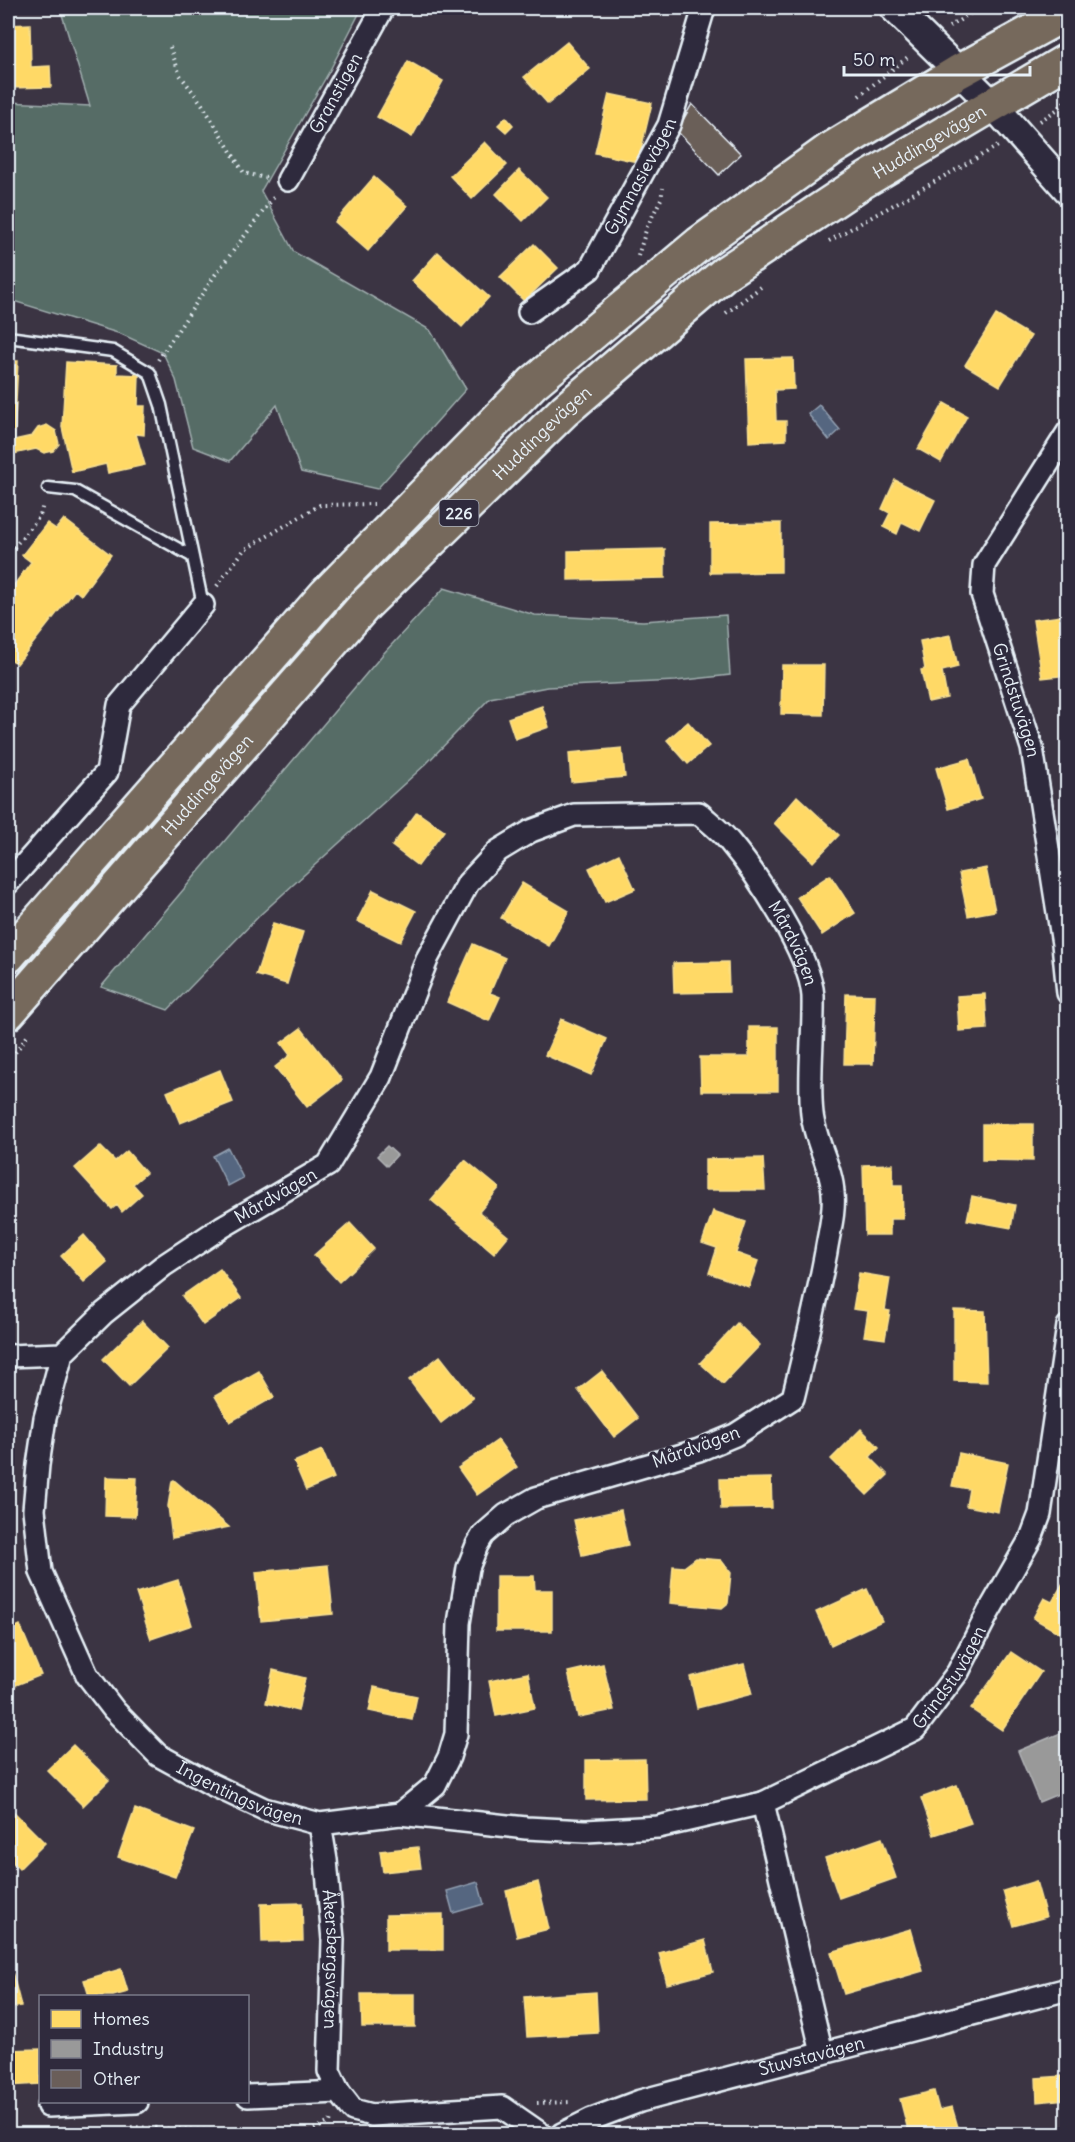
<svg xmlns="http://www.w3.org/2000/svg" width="1075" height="2142" font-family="Delius,sans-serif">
  <rect width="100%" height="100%" fill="#3b3443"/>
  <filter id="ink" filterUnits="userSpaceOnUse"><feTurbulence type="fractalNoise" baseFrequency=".0167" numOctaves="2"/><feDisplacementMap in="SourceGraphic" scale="12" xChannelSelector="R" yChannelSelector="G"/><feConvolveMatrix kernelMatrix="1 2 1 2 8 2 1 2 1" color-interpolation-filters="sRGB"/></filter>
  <g filter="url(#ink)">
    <path fill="#576c66" stroke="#a0aeaf" stroke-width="1.5" d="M60,8H362L329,72L261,191L294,252L430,330L466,389L377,489L301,472L277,405L230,461L193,447L176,380L163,353L121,334L10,300L8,295V102L90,106Z
      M444,588L535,615L643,621L726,615L730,675L676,681L547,687L490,698L426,764L261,914L168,1010L101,987L383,654Z"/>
    <path fill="#556680" stroke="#909eb0" stroke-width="1.5" d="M819,405L840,430L829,440L808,414Z
      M228,1148L243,1178L228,1186L213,1156Z
      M478,1882L484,1904L453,1913L447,1891Z"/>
    <path fill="#ffd966" stroke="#f8e092" stroke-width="1.5" d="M30,24L31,67L50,66L51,87L8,88V25Z
      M567,42L590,69L548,104L524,77Z
      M408,61L443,81L412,137L377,117Z
      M609,94L652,103L638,162L595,153Z
      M506,117L513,125L506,132L498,125Z
      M485,142L507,165L472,199L450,176Z
      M519,170L547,197L523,221L496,194Z
      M374,177L407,206L368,251L335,222Z
      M534,244L558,268L524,301L500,277Z
      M438,252L489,297L462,327L412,281Z
      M996,315L1031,336L1000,386L965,365Z
      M793,358L794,389L775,390L776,421H786V440L749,442L746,359Z
      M8,361H18L14,440L32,436L38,428L47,425L56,431L59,444L53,451L44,453L36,449L13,454L8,469Z
      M66,362L117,365V374L139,375L138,406H145L144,435L136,434L145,465L108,473L106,464L72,472L62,427Z
      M944,403L967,416L941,462L918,449Z
      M895,480L935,500L920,531L902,522L897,534L883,527L890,513L882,509Z
      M64,519L111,555L81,595L75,590L17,664L8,657V580L14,585L31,562L22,555L47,523L56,529Z
      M781,523V572L710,573V524Z
      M665,549V578L568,580V551Z
      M1068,615V675L1042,678L1033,620Z
      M951,635L958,667L942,671L947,698L928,702L921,670L925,669L920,641Z
      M782,665H824L823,715L781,714Z
      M542,706L549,727L515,739L508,718Z
      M688,722L709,746L688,764L667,740Z
      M622,748L625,777L571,782L569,753Z
      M969,759L981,799L948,809L936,768Z
      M797,796L839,835L813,862L774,823Z
      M417,812L444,831L418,866L392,846Z
      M619,854L635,889L605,902L589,868Z
      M986,868L995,911L968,916L959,873Z
      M830,875L855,913L822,935L797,897Z
      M522,883L569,911L549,946L501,918Z
      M373,890L416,911L400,942L357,921Z
      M273,923L303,932L287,984L256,975Z
      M473,944L505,958L490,993L500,997L489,1021L447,1002Z
      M728,962L729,992L674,993L673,963Z
      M846,994L875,995L873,1064H844Z
      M985,994L987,1029L959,1031L957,996Z
      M561,1019L607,1039L591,1075L545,1055Z
      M749,1027H778V1091H701L700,1057H749Z
      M301,1028L342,1080L307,1107L275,1067L290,1055L281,1043Z
      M220,1070L233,1102L180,1123L167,1092Z
      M982,1124H1033V1161L982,1160Z
      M100,1146L115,1161L127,1151L146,1173L133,1184L142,1194L122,1212L117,1205L112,1209L75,1168Z
      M763,1158L765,1190H705V1159Z
      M465,1160L499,1188L479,1212L508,1236L494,1253L431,1200Z
      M893,1164V1185H902L903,1219H890V1235H865L863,1165Z
      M972,1196L1015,1205L1011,1228L967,1220Z
      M713,1211L746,1222L736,1253L758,1261L749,1287L709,1273L717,1248L702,1243Z
      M350,1223L374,1249L339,1282L314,1255Z
      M84,1235L107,1262L84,1282L61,1256Z
      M220,1269L241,1298L203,1325L182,1296Z
      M859,1273L890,1278L885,1310L890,1311L885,1339L864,1336L868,1311L853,1309Z
      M954,1310L985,1311L987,1382L954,1381Z
      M142,1321L168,1348L129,1386L103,1359Z
      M737,1323L760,1345L723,1384L700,1363Z
      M440,1356L473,1398L441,1423L409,1380Z
      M259,1371L274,1397L230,1422L215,1396Z
      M602,1371L638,1418L614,1437L578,1390Z
      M861,1429L879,1447L870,1457L888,1475L867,1495L831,1459Z
      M498,1440L517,1467L477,1495L458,1468Z
      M322,1450L334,1478L306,1490L294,1462Z
      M959,1453L1008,1463L998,1512L966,1506L969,1489L952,1486Z
      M106,1477L137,1478L135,1517L105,1516Z
      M771,1478L772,1508L721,1509L720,1479Z
      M174,1480L229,1527L172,1538L168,1506L172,1481Z
      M621,1510L628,1545L582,1555L574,1520Z
      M696,1558L721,1560L731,1573L728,1603L722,1608L670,1603L673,1566L684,1567Z
      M328,1565L333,1614L261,1621L256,1572Z
      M1068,1574V1638L1033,1618L1044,1598L1052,1602Z
      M496,1576H534L535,1590H552V1631H496Z
      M178,1580L192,1625L151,1639L136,1593Z
      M867,1589L882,1621L831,1645L816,1612Z
      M20,1625L41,1675L9,1688L8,1631Z
      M1011,1652L1041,1672L1002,1730L971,1709Z
      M603,1664L614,1710L578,1717L568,1672Z
      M744,1664L752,1694L697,1708L690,1677Z
      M273,1670L305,1678L298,1711L266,1703Z
      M528,1673L535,1708L496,1716L489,1681Z
      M374,1687L417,1696L412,1720L369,1711Z
      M73,1745L109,1780L83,1806L47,1770Z
      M645,1759L646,1799L586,1800V1760Z
      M957,1785L971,1823L934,1835L921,1798Z
      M8,1806L45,1843L19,1869L8,1857Z
      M135,1809L194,1831L175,1877L118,1857Z
      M882,1838L896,1878L839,1898L825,1858Z
      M418,1847L421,1868L383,1872L380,1851Z
      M1036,1881L1046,1917L1013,1926L1003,1891Z
      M538,1882L549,1929L517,1937L506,1891Z
      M302,1903L303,1941L262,1942L261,1904Z
      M443,1914V1950H386V1915Z
      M911,1929L923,1971L844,1994L831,1952Z
      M705,1940L713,1972L667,1984L659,1953Z
      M10,1964L21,2006L8,2009V1965Z
      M121,1969L128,1992L113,1996H89L84,1980Z
      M596,1992L598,2033L527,2037L524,1997Z
      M361,1994H415V2027H362Z
      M40,2049V2084L8,2086V2050Z
      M1064,2076L1066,2099L1037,2102L1036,2078Z
      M934,2091L939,2110L952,2107L960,2134H909L900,2099Z"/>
    <path fill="#999" stroke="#b1b3b6" stroke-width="1.5" d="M387,1146L397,1155L387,1166L377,1156Z
      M1068,1730V1790L1039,1802L1018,1751Z"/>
    <path fill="#6a5e59" stroke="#e8f1f8" stroke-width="1.5" d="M692,104L741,154L719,175L677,131Z"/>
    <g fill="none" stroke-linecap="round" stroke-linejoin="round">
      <g stroke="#e8f1f8" stroke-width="15">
        <path id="service" d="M8,337L113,351L150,373L161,405L203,605
          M48,488L75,491L193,557"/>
      </g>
      <g stroke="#e8f1f8" stroke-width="26">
        <g id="minor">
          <path id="s1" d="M288,180L383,8"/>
          <path id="s2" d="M529,312L590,269L669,125L704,8"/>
          <path id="s3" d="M1068,432L984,565L982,594L1032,748L1063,944L1068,993"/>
          <path d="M8,883L107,772L119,705L203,605"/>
          <path id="s4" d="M62,1354L45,1418L38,1465L34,1510L41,1572L87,1675L114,1710L158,1755L211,1784L264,1809L320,1824L400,1814L526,1828L586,1831L658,1827L763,1803"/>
          <path id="s5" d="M8,1356L62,1354L104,1313L163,1266L222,1227L328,1165L381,1077L428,957L468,883L498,851L531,831L574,815L699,813C709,822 721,831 729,841C756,873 810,954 813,996C814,1034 808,1077 812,1114C815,1142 832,1168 833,1193C835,1213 829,1232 826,1252C817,1301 805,1349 793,1398L735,1435L699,1450L536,1498L506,1515L483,1535L477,1545L468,1568L459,1623L456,1734L449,1757L435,1785L400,1814"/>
          <path id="s6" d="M320,1824L326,1860L333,1940L329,2071L339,2092L353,2110L372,2115L502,2107L541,2134"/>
          <path id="s7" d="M822,2053L763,1803L915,1729L958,1672L988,1613L1031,1538L1040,1514L1068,1326"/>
          <path d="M248,2096L339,2092"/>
          <path d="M48,2106L137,2102"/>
          <path id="s8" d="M562,2134L592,2119L640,2101L1068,1989"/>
        </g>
      </g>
      <g stroke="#e8f1f8" stroke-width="32">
        <path id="tertiary" d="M894,8L994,106L1068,190"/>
      </g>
      <g stroke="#e8f1f8" stroke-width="38">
        <g id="primary">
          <path d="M8,956L326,594L533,383L699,244L831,149L958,72L1068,12"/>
          <path id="s9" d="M8,1013L365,605L565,410L725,273L862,182L1068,60"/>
        </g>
      </g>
      <path stroke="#e8f1f8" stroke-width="4" stroke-dasharray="1.5 4.5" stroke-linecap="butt" d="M949,27L979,8
        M170,47L180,75L202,104L244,173L266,178
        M859,96L909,56
        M1040,121L1058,109L1068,98
        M829,241L998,146
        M638,256L647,227L661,199L663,188
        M726,313L761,287
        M158,360L215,275L274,197
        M10,552L40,516L43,504
        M217,586L244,550L320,505L374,504
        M8,1062L29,1034
        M537,2103L572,2102
        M131,2127L286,2134
        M8,2132L49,2131
        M303,2134L330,2122L331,2119"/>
      <use href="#service" stroke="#2f2a3d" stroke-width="10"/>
      <use href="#minor" stroke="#2f2a3d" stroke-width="21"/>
      <use href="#tertiary" stroke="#2f2a3d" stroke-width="27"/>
      <use href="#primary" stroke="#76695c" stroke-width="33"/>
    </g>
  </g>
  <g text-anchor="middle" stroke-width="6" stroke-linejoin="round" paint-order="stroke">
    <rect fill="#2f2a3d" stroke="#b0b5c0" stroke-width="1.5" x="439.5" y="500" width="39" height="26" rx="4.5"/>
    <g font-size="16" font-weight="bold" fill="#e8f1f8">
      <text x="459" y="519">226</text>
    </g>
    <g font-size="18" fill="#e8f1f8" stroke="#2f2a3d">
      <text dy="6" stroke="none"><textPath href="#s1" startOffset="99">Granstigen</textPath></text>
      <text dy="6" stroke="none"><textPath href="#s9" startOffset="1275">Huddingevägen</textPath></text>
      <text dy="6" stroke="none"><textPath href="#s2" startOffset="180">Gymnasievägen</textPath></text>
      <text dy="6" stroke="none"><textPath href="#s9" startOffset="789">Huddingevägen</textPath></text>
      <text dy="6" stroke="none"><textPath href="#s3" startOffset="298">Grindstuvägen</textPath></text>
      <text dy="6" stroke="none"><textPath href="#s9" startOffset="303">Huddingevägen</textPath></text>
      <text dy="6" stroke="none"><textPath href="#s5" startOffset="1113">Mårdvägen</textPath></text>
      <text dy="6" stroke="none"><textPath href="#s5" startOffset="321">Mårdvägen</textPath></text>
      <text transform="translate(696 1447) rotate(-20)" y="6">Mårdvägen</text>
      <text dy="6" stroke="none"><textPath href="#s7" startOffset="488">Grindstuvägen</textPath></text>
      <text dy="6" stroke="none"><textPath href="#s4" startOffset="532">Ingentingsvägen</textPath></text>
      <text dy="6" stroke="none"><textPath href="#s6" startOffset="136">Åkersbergsvägen</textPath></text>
      <text dy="6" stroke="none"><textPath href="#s8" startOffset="262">Stuvstavägen</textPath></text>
    </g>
  </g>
  <rect width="1075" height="2142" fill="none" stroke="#2f2a3d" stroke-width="30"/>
  <rect x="15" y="15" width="1045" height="2112" fill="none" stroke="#e8f1f8" stroke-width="2" filter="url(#ink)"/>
  <rect x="39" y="1995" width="210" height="108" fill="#2f2a3d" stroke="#797a88" stroke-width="1.5"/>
  <rect x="51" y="2010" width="30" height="18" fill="#ffd966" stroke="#797a88" stroke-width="1.5"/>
  <text x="93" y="2025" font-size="18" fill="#e8f1f8">Homes</text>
  <rect x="51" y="2040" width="30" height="18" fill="#999999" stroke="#797a88" stroke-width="1.5"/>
  <text x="93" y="2055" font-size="18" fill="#e8f1f8">Industry</text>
  <rect x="51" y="2070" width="30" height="18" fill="#6a5e59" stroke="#797a88" stroke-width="1.5"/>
  <text x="93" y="2085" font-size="18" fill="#e8f1f8">Other</text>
  <path d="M844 66v9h186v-9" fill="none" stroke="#e8f1f8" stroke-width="3"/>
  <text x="853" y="66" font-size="18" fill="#e8f1f8" stroke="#2f2a3d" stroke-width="4.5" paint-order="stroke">50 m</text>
</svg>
